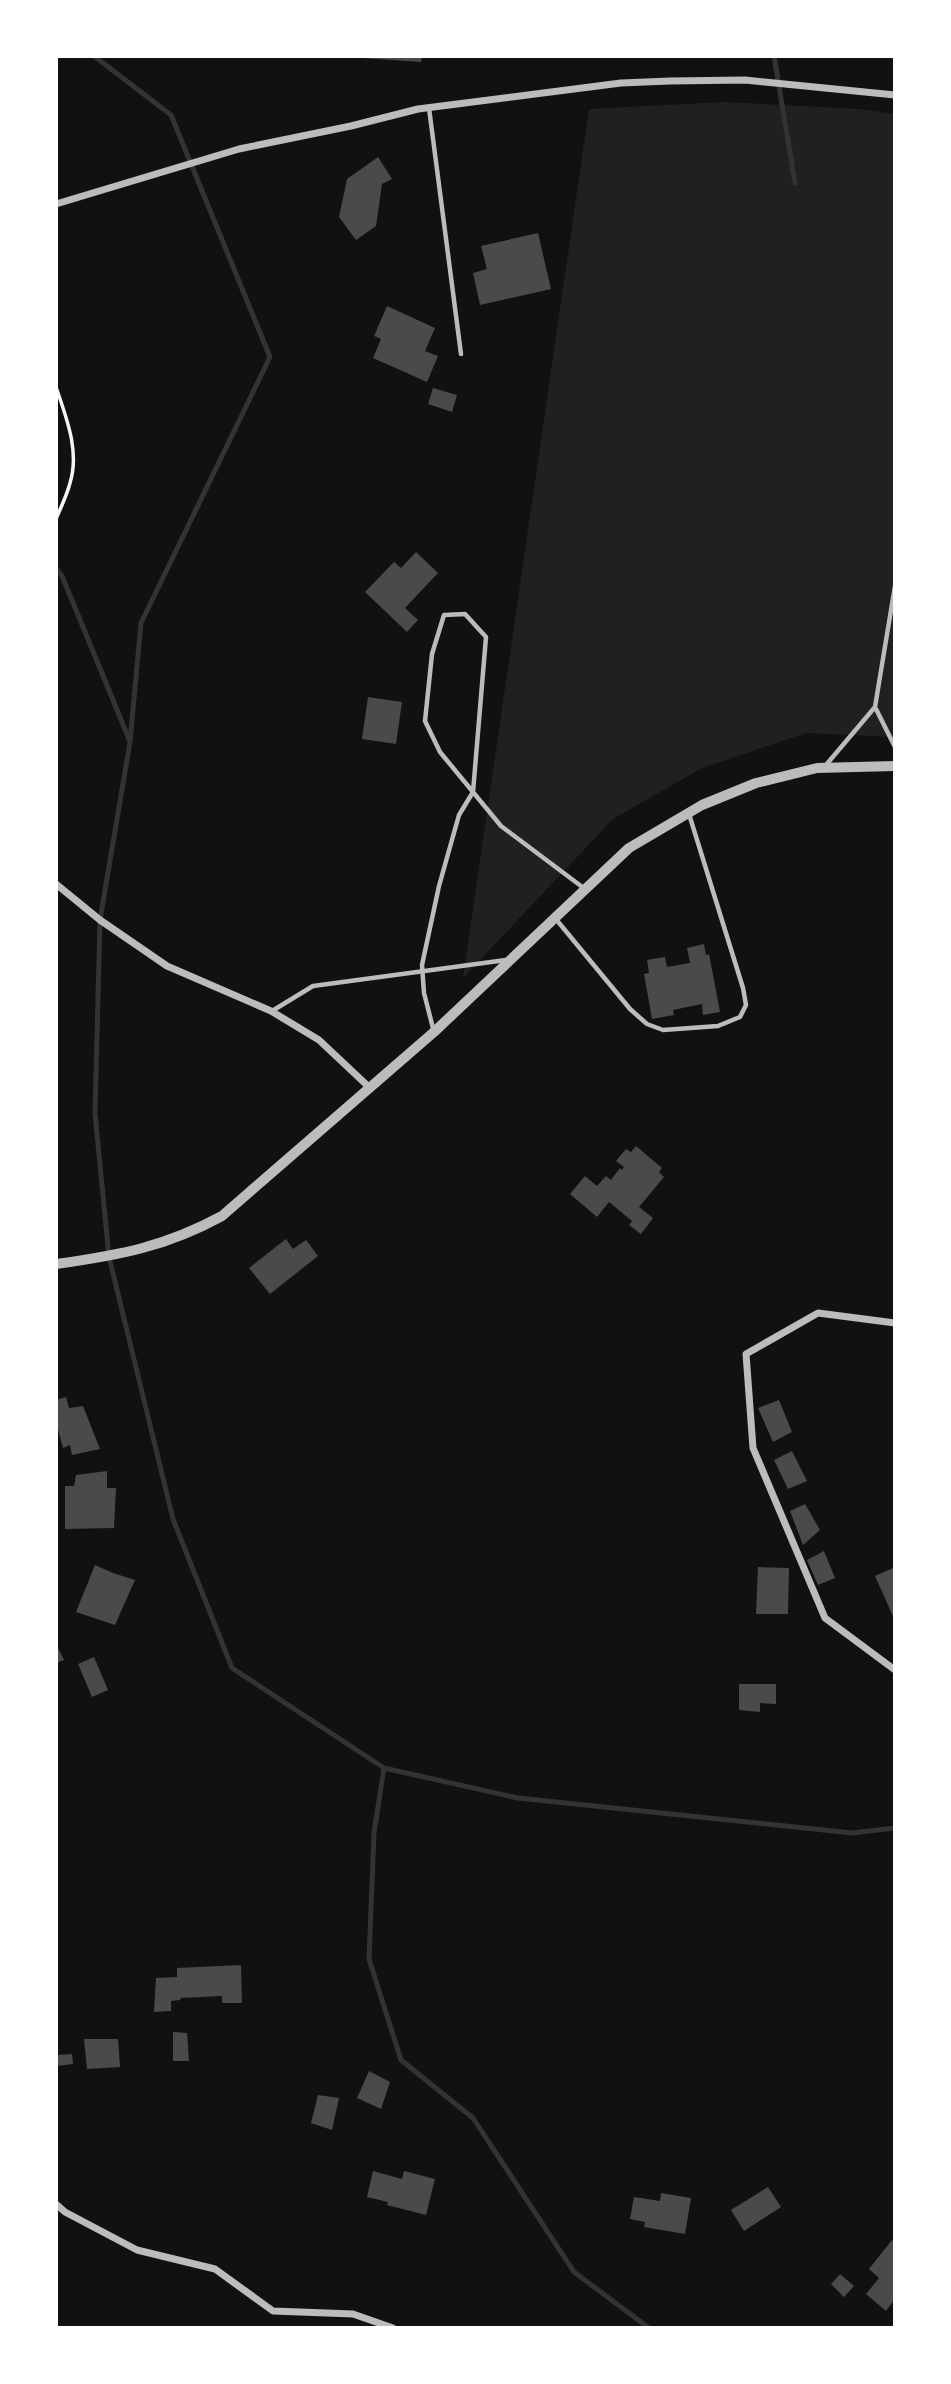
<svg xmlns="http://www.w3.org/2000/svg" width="951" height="2384" font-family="'Space Grotesk',sans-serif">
  <rect width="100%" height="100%" fill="#111"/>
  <path fill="#202020" d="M724,102L859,109L895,114V737L806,733L702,768L613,819L463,978L589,109Z"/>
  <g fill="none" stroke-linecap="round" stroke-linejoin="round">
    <path stroke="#333" stroke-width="5" d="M94,56L171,115L270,357L141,623L130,742L100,920L95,1113L109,1257L173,1519L232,1668L384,1768L518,1798L852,1833L895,1828
      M774,56L795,183
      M56,568L62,576L129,739
      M384,1768L374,1833L369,1959L401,2060L473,2118L574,2272L649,2328"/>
  </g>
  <path fill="#4a4a4a" d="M362,56H422L421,62L362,58Z
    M378,157L392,179L382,184L376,226L356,240L339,217L347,179Z
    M538,233L551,289L480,305L473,273L487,269L481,246Z
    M387,306L435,328L425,351L438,356L427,382L373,358L381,339L374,336Z
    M433,388L457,395L452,412L428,404Z
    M416,552L438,573L405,608L418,620L407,632L365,592L394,562L401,568Z
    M368,697L402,702L396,744L362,739Z
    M704,944L706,955L709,954L720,1012L703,1015L702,1004L673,1010L674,1015L652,1019L644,974L649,973L647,960L665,957L667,967L690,963L687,948Z
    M636,1146L662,1168L659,1172L664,1177L639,1207L653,1218L641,1234L629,1225L632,1221L609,1202L597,1217L570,1194L585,1176L597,1186L606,1176L611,1180L620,1168L622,1170L624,1167L616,1161L626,1149L631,1152Z
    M286,1239L293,1249L306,1240L318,1256L270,1294L249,1268Z
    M66,1397L69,1408L83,1406L100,1449L72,1455L70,1445L63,1448L56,1422V1400Z
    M779,1400L792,1432L773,1442L758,1408Z
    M792,1451L807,1481L788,1489L774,1460Z
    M107,1471V1488H116L114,1528L65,1529V1486H74L76,1475Z
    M805,1504L820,1530L803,1545L790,1511Z
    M824,1551L835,1578L818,1585L807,1560Z
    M95,1565L113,1573L135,1580L115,1625L76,1612Z
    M758,1567L789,1568L788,1614H756Z
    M895,1567V1621L875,1576Z
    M56,1644L64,1660L56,1663Z
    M94,1657L108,1690L92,1697L78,1664Z
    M739,1684H776V1704L760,1703V1712L739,1710Z
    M241,1965L242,2003H222V1996L181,1998L180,2000L171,2001V2011L154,2012L156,1978L177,1977V1968Z
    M173,2032L187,2033L189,2061H173Z
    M84,2039H118L120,2067L87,2069Z
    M72,2054L73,2064L56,2066V2055Z
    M369,2071L390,2082L381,2109L357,2098Z
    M318,2095L339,2098L332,2130L311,2123Z
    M373,2171L402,2179L404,2171L435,2179L426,2215L387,2205L388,2202L367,2197Z
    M768,2187L781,2207L744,2231L731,2210Z
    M661,2193L691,2198L685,2234L644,2227L645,2222L630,2219L634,2197L660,2201Z
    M892,2240L895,2242V2299L886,2311L866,2294L879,2278L869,2269Z
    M840,2274L854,2286L844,2297L831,2284Z"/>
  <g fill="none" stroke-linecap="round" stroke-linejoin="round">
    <path stroke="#f5f5f5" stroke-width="3.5" d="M56,387C66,417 80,451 70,483C67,495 61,507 56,519"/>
    <path stroke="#bcbcbc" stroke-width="4.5" d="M429,108L461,354
      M875,707L895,747
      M826,765L875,707L895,586
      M555,918L630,1009L647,1024L663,1030L718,1026L740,1017L746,1005L743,988L689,814
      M272,1011L313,986L506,960
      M434,1032L424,993L422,965L439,886L459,815L473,792L486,637L465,614L444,615L432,654L425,721L440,752L501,826L585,889"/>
    <path stroke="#bcbcbc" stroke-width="7" d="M56,204L239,149L351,126L418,109L621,83L670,81L745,80L895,95
      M56,884L100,920L167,966L271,1011L319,1040L370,1088
      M895,1323L818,1313L746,1354L753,1448L825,1618L895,1670
      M56,2204L65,2212L137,2250L215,2269L273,2311L353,2314L393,2328"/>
    <path stroke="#bcbcbc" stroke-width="10" d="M56,1264C120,1255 165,1247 222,1216L434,1032L629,848L702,805L756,783L817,768L895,766"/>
  </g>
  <rect width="951" height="2384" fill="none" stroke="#ffffff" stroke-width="116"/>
</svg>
